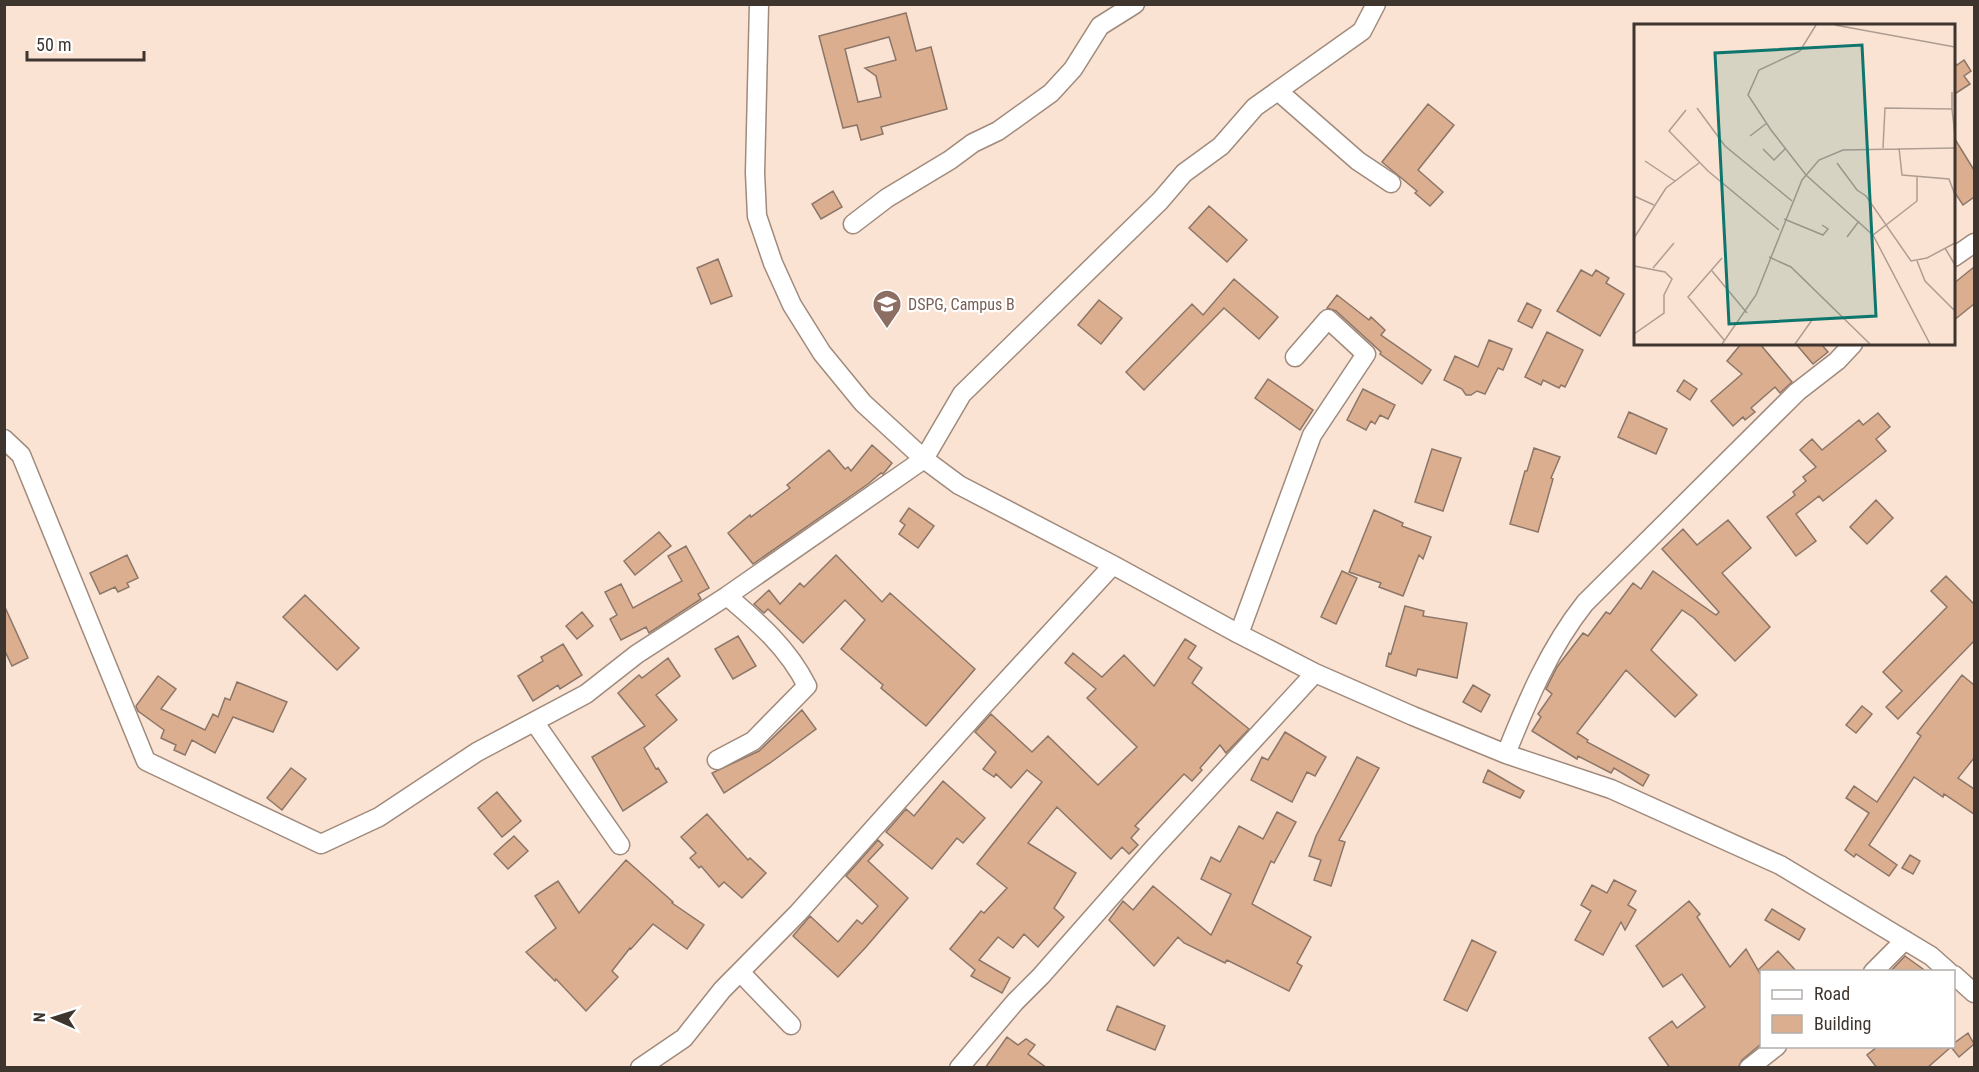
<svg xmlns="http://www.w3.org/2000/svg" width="1979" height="1072" font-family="'Roboto Condensed',sans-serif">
  <rect width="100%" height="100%" fill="#fbe3d3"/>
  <path fill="#dcae90" stroke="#8c7668" stroke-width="1.5" fill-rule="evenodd" d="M906,13L916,51L931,47L947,109L881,127L883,134L861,140L857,125L843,128L819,36ZM889,37L896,60L865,68L876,76L881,97L858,102L845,49Z
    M1964,60L1971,71L1964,76L1970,84L1953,95V61L1957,65Z
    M1428,104L1454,125L1418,170L1443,192L1430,206L1415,193L1417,191L1382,162Z
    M1953,136L1974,170V197L1963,205L1953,190Z
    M833,191L842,207L821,219L812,204Z
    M1209,206L1247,240L1227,262L1189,228Z
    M718,259L732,296L711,304L697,268Z
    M1974,267V304L1953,321V284Z
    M1581,270L1592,276L1596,270L1609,278L1606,283L1624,294L1600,336L1557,311Z
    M1234,279L1278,317L1259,339L1224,308L1144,390L1126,372L1192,304L1203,315Z
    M1337,295L1369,320L1371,317L1385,330L1381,335L1431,370L1422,384L1380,354L1381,352L1336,311L1327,308Z
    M1099,300L1122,318L1101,344L1078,325Z
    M1527,303L1541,310L1532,328L1518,321Z
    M1547,332L1583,350L1565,387L1561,385L1559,388L1543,380L1541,385L1525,377Z
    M1489,340L1512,349L1503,370L1498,368L1485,394L1477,391L1471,395H1466L1462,389L1444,380L1455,356L1478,367Z
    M1741,344H1760L1792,382L1780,393L1775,387L1751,408L1755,412L1745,420L1743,417L1733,426L1711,401L1742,374L1727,361Z
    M1796,344H1821L1828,352L1813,364Z
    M1268,379L1313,410L1300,430L1255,398Z
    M1684,380L1697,389L1690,400L1677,391Z
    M1363,389L1395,405L1388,419L1380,415L1375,424L1371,421L1366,430L1347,420Z
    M1629,412L1667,429L1656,454L1618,437Z
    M1878,413L1890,427L1876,439L1886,451L1823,501L1819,496L1796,514L1816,541L1796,556L1767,517L1795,495L1793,492L1806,481L1803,477L1816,467L1800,450L1812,439L1822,450L1859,420L1863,425Z
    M872,445L892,463L883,474L881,473L868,484L753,564L728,533L750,515L751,517L790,488L787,485L829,450L845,469L848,467L851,471Z
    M1534,448L1560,457L1551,478L1553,479L1538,532L1510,524L1525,471H1527Z
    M1432,449L1461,458L1443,511L1415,502Z
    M1876,500L1893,518L1867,544L1850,527Z
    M909,508L934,526L918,548L899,534L905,525L900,521Z
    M1374,510L1403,523L1402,526L1431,537L1423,559L1419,555L1403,596L1379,587L1381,583L1349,572Z
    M1728,520L1751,548L1722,573L1770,627L1735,661L1694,618L1682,610L1651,650L1697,695L1675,717L1626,670L1577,733L1588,740L1587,742L1649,775L1643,786L1614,768L1611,773L1578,756L1577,759L1532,731L1541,717L1538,714L1552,694L1546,689L1557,667L1583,633L1588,636L1606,612L1610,614L1633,583L1641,589L1653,571L1716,615L1719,612L1662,549L1683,529L1697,545Z
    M659,532L671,546L635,575L624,561Z
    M686,546L709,588L698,594L701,599L649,633L646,627L621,640L610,619L617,615L605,592L621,584L633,608L682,581L668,556Z
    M127,555L138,578L127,583L129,587L118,592L115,587L100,594L90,573Z
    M836,555L882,602L890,593L975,669L926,726L881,688L883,685L841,649L865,620L845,600L803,643L768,609L764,613L754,604L769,590L780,604L800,583L804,587Z
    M1342,571L1357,578L1336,624L1321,617Z
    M1946,576L1974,604V641L1898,719L1886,707L1902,691L1883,672L1947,607L1931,591Z
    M305,595L359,648L337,670L283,617Z
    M4,605L28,658L12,666L4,649Z
    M1405,606L1424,611L1423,616L1467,623L1457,678L1418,669L1416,676L1386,666L1389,653L1391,654Z
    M582,612L593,626L577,639L566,626Z
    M738,636L756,666L733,679L715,649Z
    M1185,639L1196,646L1188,658L1202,668L1192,683L1249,729L1226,753L1220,745L1200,768L1202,770L1192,781L1184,774L1135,826L1139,829L1131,838L1138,845L1129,854L1122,847L1111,859L1057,807L1028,843L1076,873L1054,908L1064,917L1038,947L1024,934L1013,948L998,937L979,960L1010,978L1002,993L971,976L975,970L950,949L981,911L984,913L1007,888L977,864L1042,782L1027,770L1011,788L996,774L994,777L983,769L996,752L975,732L991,714L1032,752L1048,736L1098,785L1137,747L1087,698L1096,689L1065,663L1073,653L1102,677L1124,655L1154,686Z
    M563,644L582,675L560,689L558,685L533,701L518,676L543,661L541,657Z
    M668,658L680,676L656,695L677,720L644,748L656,769L658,768L667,782L623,811L592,757L645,726L618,693L639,675L642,678Z
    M1962,675L1974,685V758L1958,778L1974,789V814L1944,794L1943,797L1914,777L1869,845L1897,865L1889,876L1856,854L1854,857L1845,850L1869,813L1846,798L1854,786L1877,802L1921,736L1917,733Z
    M158,676L176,689L161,709L205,730L213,714L218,717L225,698L230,700L237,682L287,702L273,732L233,717L215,753L192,740L185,755L174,750L176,745L161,738L164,730L138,711L136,706Z
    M1473,685L1490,695L1481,712L1463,702Z
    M1862,706L1872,714L1856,733L1846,725Z
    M802,710L816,729L770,763L724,793L712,773L759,751Z
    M1285,732L1326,757L1315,776L1307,772L1292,802L1251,780L1262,757L1268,760Z
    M1357,757L1379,768L1339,840L1345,842L1331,886L1314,880L1321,860L1309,856L1316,836Z
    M291,768L306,779L282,810L267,798Z
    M1488,770L1524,791L1520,798L1483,782Z
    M943,781L985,818L963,843L957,838L932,869L886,832L906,809L914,816Z
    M497,792L521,821L502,837L478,808Z
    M1277,812L1296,822L1274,863L1271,861L1252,904L1311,937L1297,963L1302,966L1289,991L1227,960L1225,963L1184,943L1178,937L1154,966L1109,920L1123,901L1133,910L1153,886L1211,935L1231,894L1201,879L1211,857L1220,862L1239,826L1263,839Z
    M707,814L748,860L750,858L766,873L742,898L724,882L719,887L701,866L699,868L690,858L696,853L681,837Z
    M514,836L528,851L508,869L494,854Z
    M878,840L883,845L868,861L908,898L866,947L838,977L793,936L810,916L838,942L857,920L862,924L878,906L846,876Z
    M1910,855L1920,861L1913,874L1902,868Z
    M626,860L673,902L672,903L704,925L687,949L653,924L631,949L630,948L612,971L618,977L586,1011L556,979L555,981L526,952L556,928L535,896L558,881L579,913Z
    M1614,880L1636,891L1628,905L1636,910L1625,930L1621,922L1603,955L1575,940L1591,911L1581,905L1592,885L1607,893Z
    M1689,901L1700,914L1697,917L1730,967L1746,949L1758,970L1778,951L1797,972H1759L1761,975V1044L1742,1060L1738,1068H1670L1649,1038L1672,1021L1677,1028L1705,1007L1682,974L1663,987L1636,946Z
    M1772,909L1805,929L1799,940L1765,920Z
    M1472,940L1496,952L1467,1011L1444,1000Z
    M1905,956L1927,972H1890Z
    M1117,1006L1165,1026L1155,1050L1107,1030Z
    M1968,1033L1974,1044L1959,1057L1951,1047L1927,1068H1877L1867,1055L1877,1047H1953V1044Z
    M1007,1037L1018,1045L1026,1039L1035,1045L1028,1054L1047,1068H985Z"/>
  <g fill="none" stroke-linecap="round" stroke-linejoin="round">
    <g stroke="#a08a7c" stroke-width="21">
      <path id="minor" d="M759,4L755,173L757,216L773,263L792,305L822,353L863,403L924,459L959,485L1113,565L1239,634L1315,673L1413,716L1506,754L1611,789L1780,865L1931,956L1949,972
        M1278,91L1358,161L1391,183
        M853,224L887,198L950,160L973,143L998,131L1051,93L1073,69L1100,26L1135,4
        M1954,257L1974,243
        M4,439L21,455L146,761L321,844L379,817L477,752L586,694L637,654L727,596L924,459L962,394L1160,201L1184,173L1221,146L1255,107L1362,31L1376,4
        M1239,634L1312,435L1366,354L1328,319L1295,357
        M535,723L620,845
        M1506,754C1527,701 1550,647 1585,603L1797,392L1837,361L1853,344
        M717,760L753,741L807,686C788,648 759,623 727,596
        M740,972L791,1025
        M1873,972L1905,940
        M1954,975L1974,993
        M640,1068L684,1038L722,990L798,913L984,705L1113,565
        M959,1068L1015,1002L1041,976L1153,849L1315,673
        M1749,1068L1777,1046"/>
    </g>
    <use href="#minor" stroke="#fff" stroke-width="18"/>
  </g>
  <defs>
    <g id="school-pin" transform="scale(1.5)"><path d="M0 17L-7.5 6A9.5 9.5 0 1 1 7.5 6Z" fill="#8d6e63" stroke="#fff"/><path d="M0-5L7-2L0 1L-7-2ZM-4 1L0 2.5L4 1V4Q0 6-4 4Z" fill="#fff"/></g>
  </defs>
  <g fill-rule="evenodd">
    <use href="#school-pin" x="887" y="304"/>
  </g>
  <g text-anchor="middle" stroke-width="4.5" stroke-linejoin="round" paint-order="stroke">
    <g font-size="16" fill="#785e54" stroke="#fff" text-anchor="start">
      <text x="908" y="310">DSPG, Campus B</text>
    </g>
  </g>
  <g transform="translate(1634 24)">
    <rect width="321" height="321" fill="#fbe3d3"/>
    <path fill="none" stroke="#af9d91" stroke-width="1.5" d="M182,1L166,27L125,46L114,71L137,106L172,151L239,211L283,177V152M201,1L321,23M63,84L91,122L158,177M318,85L321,112M52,86L35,107L74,147L145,206M116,112L133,99M249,124L251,84L318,85V68M265,124L268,151L315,155L321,171M129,125L140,136L151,125M11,137L41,157M203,139L223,166L232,172L277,237L293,234L321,219M0,172L20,181M150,195L189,211L194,205L188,201M239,211L296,320M213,213L225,197M0,214L32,164L65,139M311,224L321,241M135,233L157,243L236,320M88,234L54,273L91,317M283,237L291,257L321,287M0,242L31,248L38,255L30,271V289L0,310M19,244L40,219M78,247L113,289M88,320L122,271L168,156L185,136L209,126L321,124M161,320L178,296"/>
    <path fill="#0f766e" fill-opacity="0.15" stroke="#0f766e" stroke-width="3" d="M228,21L242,292L95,300L81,29Z"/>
    <rect width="321" height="321" fill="none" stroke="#3e352f" stroke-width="3"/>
  </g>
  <rect width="1979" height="1072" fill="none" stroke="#3e352f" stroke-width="12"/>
  <rect x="1760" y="970" width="195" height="78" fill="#ffffff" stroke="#b2aeac" stroke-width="1.5"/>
  <rect x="1772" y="990" width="30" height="9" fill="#ffffff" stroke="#b2aeac" stroke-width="1.5"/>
  <text x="1814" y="1000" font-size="18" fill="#3e352f">Road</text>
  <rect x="1772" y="1015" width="30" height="18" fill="#dcae90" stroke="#b2aeac" stroke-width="1.5"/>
  <text x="1814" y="1030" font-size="18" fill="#3e352f">Building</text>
  <g transform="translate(54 1018) rotate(273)" stroke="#ffffff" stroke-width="4.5" paint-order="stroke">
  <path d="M0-4.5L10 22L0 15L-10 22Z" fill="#3e352f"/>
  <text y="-9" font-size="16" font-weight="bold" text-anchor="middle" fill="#3e352f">N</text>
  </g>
  <path d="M27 51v9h117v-9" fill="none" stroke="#3e352f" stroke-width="3"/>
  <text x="36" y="51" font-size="18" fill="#3e352f" stroke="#ffffff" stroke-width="4.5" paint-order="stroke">50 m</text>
</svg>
